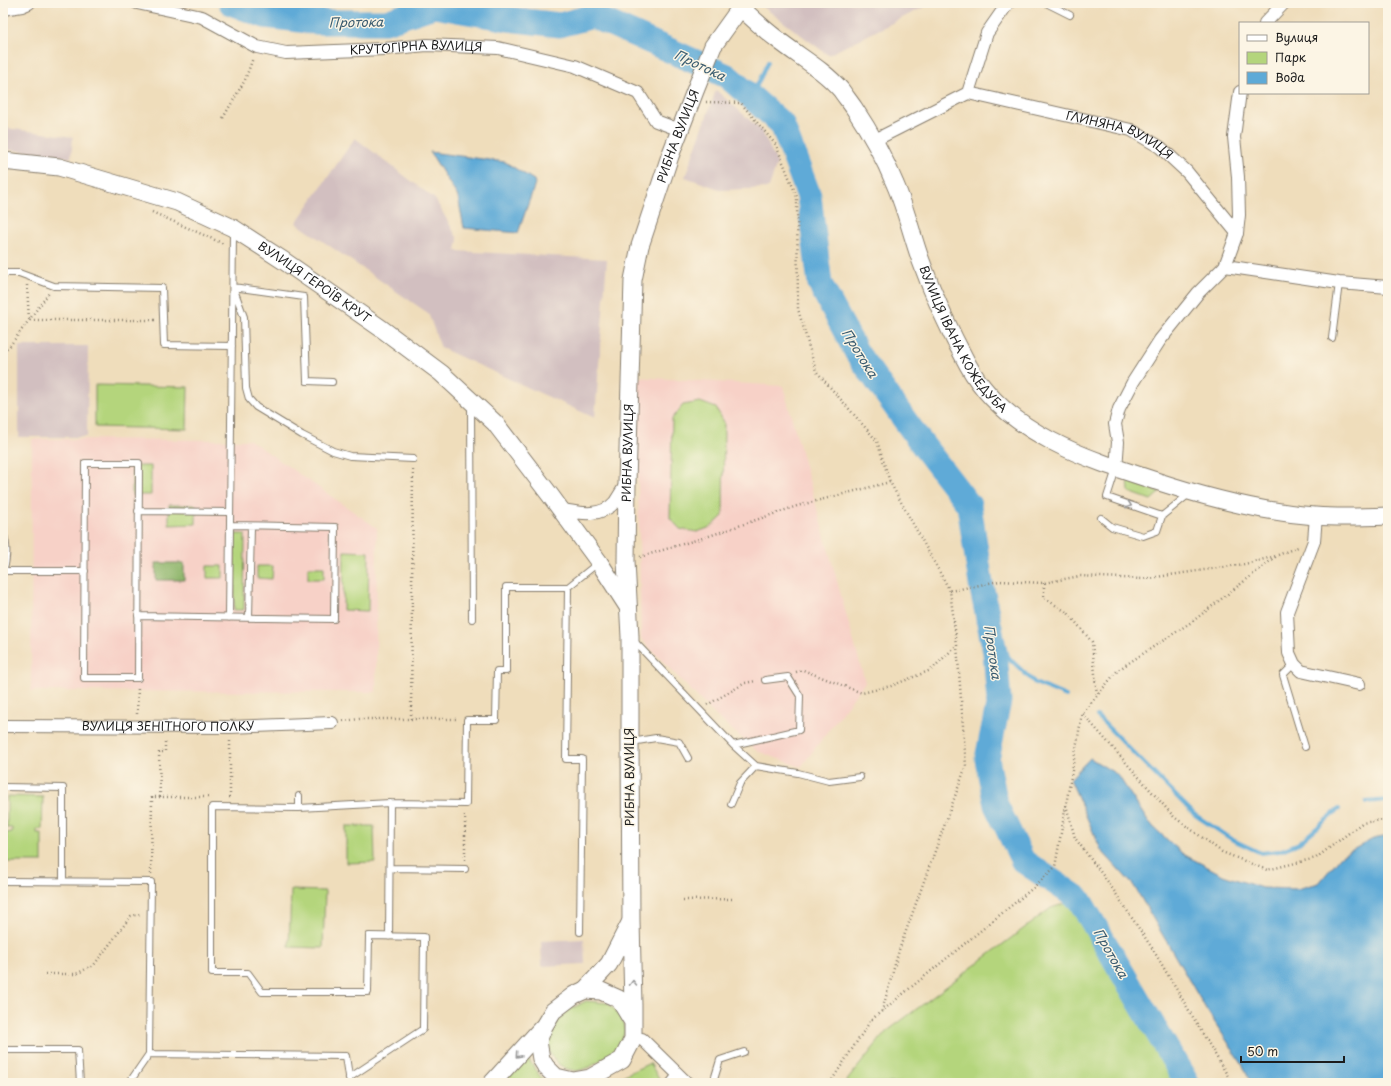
<svg xmlns="http://www.w3.org/2000/svg" width="1391" height="1086" font-family="'Playpen Sans',sans-serif">
  <rect width="100%" height="100%" fill="#fcf5e5"/>
  <filter id="ink" filterUnits="userSpaceOnUse"><feTurbulence type="fractalNoise" baseFrequency=".025" numOctaves="2"/><feDisplacementMap in="SourceGraphic" scale="8" xChannelSelector="R" yChannelSelector="G"/><feConvolveMatrix kernelMatrix="1 2 1 2 8 2 1 2 1" color-interpolation-filters="sRGB"/></filter>
  <filter id="wash" filterUnits="userSpaceOnUse"><feTurbulence type="fractalNoise" baseFrequency=".012" numOctaves="4" result="noise"/><feDisplacementMap in="SourceGraphic" scale="16" xChannelSelector="R" yChannelSelector="G"/><feGaussianBlur stdDeviation="0.9" result="paint"/><feColorMatrix in="noise" values="0 0 0 0 0 0 0 0 0 0 0 0 0 0 0 0 0 1.4 0 .05"/><feComposite in="paint" operator="in"/></filter>
  <g filter="url(#wash)">
    <rect width="100%" height="100%" fill="#efddbb"/>
    <path fill="#f7d1c7" d="M636,377L783,386L865,682L801,767L757,751L716,716L641,639Z
      M32,439L250,440L377,528L376,692L31,691Z"/>
    <path fill="#d2bfc0" d="M758,3H932L828,55Z
      M716,90L762,131L777,163L769,188L722,190L685,177Z
      M3,95H4L6,128L73,137L71,158L3,149Z
      M355,138L435,199L458,239L456,251L607,259L595,418L441,348L428,313L296,223Z
      M19,346H88L87,437H19Z
      M584,939L585,964L542,966L541,941Z"/>
    <path fill="#b4d57c" stroke="#68784c" d="M95,385L188,387L187,429L95,427Z
      M700,402L716,408L724,422L723,516L711,527L697,532L680,529L670,518L672,419L683,405Z
      M132,466H151V495H132Z
      M1128,479L1160,492L1151,500L1129,492Z
      M169,505H196V524L169,525Z
      M235,534H245L244,610H234Z
      M344,551L369,552L368,611L343,610Z
      M207,566H223V578H207Z
      M257,566H273L272,579L257,578Z
      M308,567H324V579H308Z
      M7,796L43,797L42,829H37V833H42V862H6V833L12,832V828H7Z
      M346,826H374L375,862L346,863Z
      M291,890L325,891L323,948L289,947Z
      M1079,899L1187,1083H845L886,1032L1051,908Z
      M586,1001L608,1003L621,1016L625,1031L619,1048L590,1067L577,1071L567,1069L558,1064L550,1054L547,1040L551,1028L567,1011Z
      M526,1056L545,1083H504Z
      M650,1063L660,1081L658,1083H608Z"/>
    <path fill="#8fb66c" stroke="#566944" d="M156,563H184V580H156Z"/>
    <path fill="#5eaad7" stroke="#3d637a" d="M430,152L505,162L534,180L535,184L518,233L464,228L458,197Z
      M1090,758L1118,775L1149,823L1183,854L1223,875L1262,888L1297,889L1319,883L1341,856L1373,839L1388,836V1083H1251L1242,1064L1206,1009L1134,886L1101,850L1070,779Z"/>
    <g fill="none" stroke-linecap="round" stroke-linejoin="round">
      <path stroke="#5eaad7" stroke-width="4" d="M751,98L768,62
        M992,635L1011,660L1035,683L1066,696
        M1097,716L1195,815L1233,840L1261,853L1279,851L1299,843L1339,809
        M1366,802L1388,800"/>
      <path stroke="#5eaad7" stroke-width="25" d="M231,3L265,16L317,22H386L434,6L508,19L560,25L593,16L727,76L782,124L809,196L820,284L857,353L922,444L969,505L981,584L995,652L999,701L987,759L996,805L1023,861L1079,899L1187,1083"/>
    </g>
  </g>
  <g filter="url(#ink)">
    <g fill="none" stroke-linecap="round" stroke-linejoin="round">
      <g stroke="#867c6c" stroke-width="8">
        <path id="lane" d="M1046,3L1070,15
          M3,273H19L54,286L162,288L164,345L232,346
          M1332,338L1339,283
          M332,382L307,381L304,297L233,287L244,317L246,388L249,399L256,407L302,435L333,451L350,456L413,459
          M471,404L472,619
          M85,463H139L138,678H84Z
          M1116,469L1107,497L1162,516L1189,494
          M138,511L230,512
          M1101,518L1112,527L1143,536L1157,531L1162,516
          M3,533C8,545 7,560 3,571
          M3,571H85
          M568,587L566,759H582L580,932
          M138,616L334,619L335,527L230,525
          M229,618L233,232
          M249,618L251,526
          M633,640L733,745
          M1294,664L1283,675L1305,747
          M765,680L788,677L800,696L799,730L733,745L756,766L798,773L829,781L860,777
          M631,742L656,738L679,742L688,758
          M3,787L63,788V881
          M299,796V808
          M390,803L466,804L467,720H496L497,671H506V587H568L598,563
          M731,804L740,783L756,766
          M390,868L465,869
          M3,881L151,882L149,1054L346,1056L350,1083
          M3,1050H78L80,1083
          M349,1078L423,1029L424,937L369,936L368,992H262L248,973H212V807L299,808L390,803L389,937
          M129,1083L149,1054
          M669,1083L677,1073
          M713,1083L720,1060L744,1052"/>
      </g>
      <g stroke="#867c6c" stroke-width="14">
        <g id="street">
          <path id="s1" d="M137,3L202,17L257,47L286,53L384,49L427,45L498,48L575,66L638,93L656,121L680,130"/>
          <path d="M3,9L22,6L29,3"/>
          <path d="M1265,23L1284,3"/>
          <path id="s2" d="M968,93L1131,130L1160,147L1187,172L1237,233"/>
          <path d="M875,140L968,93L987,33L1008,3"/>
          <path d="M1225,266L1339,283L1388,287"/>
          <path d="M1116,469L1118,442L1115,424L1119,409L1133,382L1160,340L1198,293L1225,266L1237,233L1239,215L1238,177L1234,137L1240,92"/>
          <path d="M562,510C579,513 601,518 615,502C619,496 623,489 627,483"/>
          <path d="M1316,516L1314,541L1287,612L1289,653L1294,664L1301,671L1359,684"/>
          <path id="s3" d="M3,726L230,727L332,723"/>
          <path d="M633,1039H642L687,1083"/>
        </g>
      </g>
      <g stroke="#867c6c" stroke-width="19">
        <g id="secondary">
          <path id="s4" d="M736,3C749,15 762,28 777,39C798,56 823,69 841,90C845,96 850,102 854,108C870,132 884,157 895,184C906,209 912,236 921,261C934,297 950,332 968,365C1005,433 1087,459 1156,481C1208,498 1261,512 1315,516C1340,518 1364,517 1388,516"/>
          <path id="s5" d="M3,161L59,167L177,202L233,228L284,261L382,329L441,373L495,423L550,495L599,562L628,607"/>
          <path d="M585,990L609,964L630,923"/>
          <path id="s6" d="M633,1022L619,999L601,991L585,990L574,995L553,1011L544,1026L538,1041L541,1059L546,1067L556,1077L573,1081L590,1078L622,1060L633,1039V1005L631,921L630,742V637L626,561L627,483L633,280L640,246L670,156L695,91L713,46L741,7"/>
          <path d="M492,1083L542,1028"/>
        </g>
      </g>
      <path stroke="#867c6c" stroke-width="2.5" stroke-dasharray="1 3" stroke-linecap="butt" d="M706,102L741,103L776,145L797,197L798,309L816,371L877,441L890,482
        M223,118L245,80L253,58
        M152,212L224,244
        M27,285L29,320H155
        M3,350L9,347L49,293
        M640,557L709,536L797,506L890,482L950,591L957,645L966,766L899,950L882,1011
        M1044,583V598L1068,613L1092,642L1097,696
        M950,591L999,581L1044,583L1080,576L1143,579L1245,564L1276,556
        M796,672L803,670L862,693L891,686L931,670L956,646
        M707,705L745,683L756,681
        M137,714L138,687
        M1083,714L1174,817L1222,852L1267,870L1316,858L1362,823L1388,819
        M411,719L413,468
        M343,721L359,719H458
        M160,797L159,752H165V739
        M229,797H230V739
        M1066,805L1075,838L1108,882L1152,948L1232,1083
        M465,860V813
        M151,874L152,797H210
        M683,900L733,899
        M45,974H76L94,965L131,916L141,914
        M830,1083L871,1020L1033,888L1055,867L1082,714L1118,670L1193,621L1278,555L1298,547"/>
      <use href="#lane" stroke="#fff" stroke-width="6"/>
      <use href="#street" stroke="#fff" stroke-width="12"/>
      <use href="#secondary" stroke="#fff" stroke-width="17"/>
    </g>
    <defs><path id="oneway-chevron" d="M-2-3.5L2.5 0L-2 3.5" fill="none" stroke-width="1.6" stroke-linecap="round" stroke-linejoin="round"/></defs>
    <g stroke="#999">
      <use href="#oneway-chevron" transform="translate(1129 505) rotate(19)"/>
      <use href="#oneway-chevron" transform="translate(633 983) rotate(-91)"/>
      <use href="#oneway-chevron" transform="translate(518 1055) rotate(132)"/>
    </g>
  </g>
  <g text-anchor="middle" stroke-width="3" stroke-linejoin="round" paint-order="stroke">
    <g font-size="12" fill="#1c1c1c" stroke="#fcf5e5">
      <text dy="4" stroke="none"><textPath href="#s1" startOffset="289">КРУТОГІРНА ВУЛИЦЯ</textPath></text>
      <text dy="4" stroke="none"><textPath href="#s6" startOffset="1182">РИБНА ВУЛИЦЯ</textPath></text>
      <text dy="4" stroke="none"><textPath href="#s2" startOffset="158">ГЛИНЯНА ВУЛИЦЯ</textPath></text>
      <text dy="4" stroke="none"><textPath href="#s5" startOffset="339">ВУЛИЦЯ ГЕРОЇВ КРУТ</textPath></text>
      <text dy="4" stroke="none"><textPath href="#s4" startOffset="416">ВУЛИЦЯ ІВАНА КОЖЕДУБА</textPath></text>
      <text dy="4" stroke="none"><textPath href="#s6" startOffset="858">РИБНА ВУЛИЦЯ</textPath></text>
      <text dy="4" stroke="none"><textPath href="#s3" startOffset="165">ВУЛИЦЯ ЗЕНІТНОГО ПОЛКУ</textPath></text>
      <text transform="translate(630 777) rotate(-90)" y="4">РИБНА ВУЛИЦЯ</text>
    </g>
    <g font-size="13" font-style="italic" fill="#3a5c70" stroke="#fcf5e5">
      <text transform="translate(356 22) rotate(-1)" y="5">Протока</text>
      <text transform="translate(700 65) rotate(25)" y="5">Протока</text>
      <text transform="translate(860 353) rotate(58)" y="5">Протока</text>
      <text transform="translate(993 652) rotate(82)" y="5">Протока</text>
      <text transform="translate(1111 953) rotate(60)" y="5">Протока</text>
    </g>
  </g>
  <rect width="1391" height="1086" fill="none" stroke="#fcf5e5" stroke-width="16"/>
  <rect x="1239" y="22" width="130" height="72" fill="#fcf5e5" stroke="#a29e95"/>
  <rect x="1247" y="35" width="20" height="6" fill="#ffffff" stroke="#a29e95"/>
  <text x="1275" y="42" font-size="12" fill="#1c1c1c">Вулиця</text>
  <rect x="1247" y="52" width="20" height="12" fill="#b4d57c" stroke="#a29e95"/>
  <text x="1275" y="62" font-size="12" fill="#1c1c1c">Парк</text>
  <rect x="1247" y="72" width="20" height="12" fill="#5eaad7" stroke="#a29e95"/>
  <text x="1275" y="82" font-size="12" fill="#1c1c1c">Вода</text>
  <path d="M1241 1056v6h103v-6" fill="none" stroke="#1c1c1c" stroke-width="2"/>
  <text x="1247" y="1056" font-size="12" fill="#1c1c1c" stroke="#fcf5e5" stroke-width="3" paint-order="stroke">50 m</text>
</svg>
